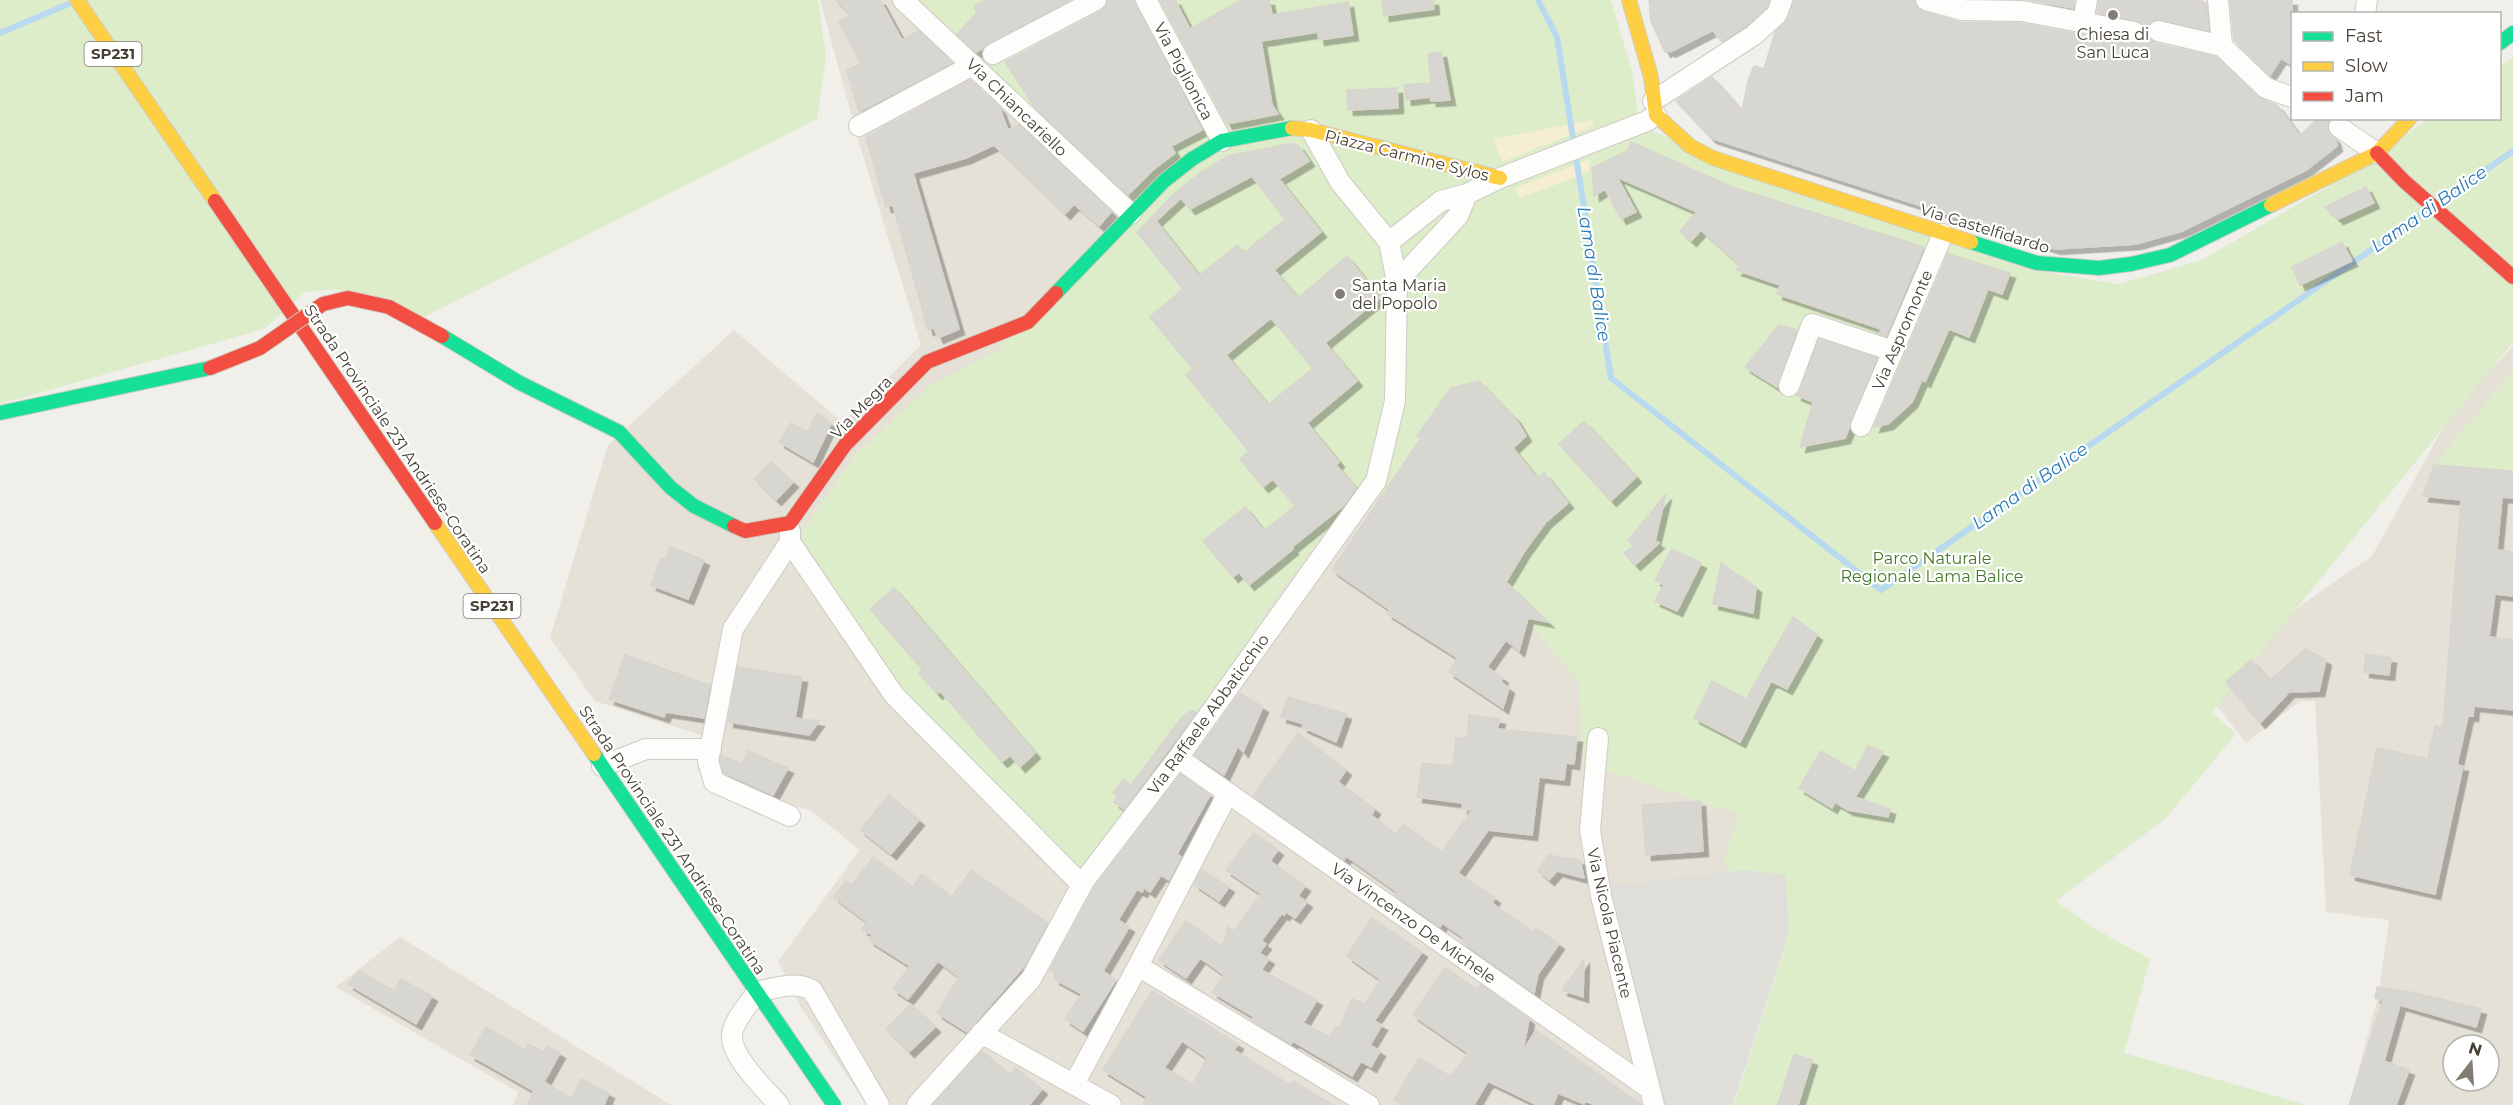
<svg xmlns="http://www.w3.org/2000/svg" width="2513" height="1105" font-family="Montserrat,sans-serif">
  <defs>
    <filter id="shadow"><feDropShadow dx="5.5" dy="5.5" stdDeviation="0" flood-color="#0004"/></filter>
  </defs>
  <rect width="100%" height="100%" fill="#f0efea"/>
  <path fill="#e5e1d7" fill-rule="evenodd" d="M820,0H1449L1754,804L1662,1105H867L801,1008L778,961L860,850L810,810L776,801L697,770L703,736L595,701L550,638L608,445L734,330L843,423L921,345L860,146Z
    M2513,346V1105H2349L2378,997L2389,920L2326,912L2315,701H2300L2246,743L2203,688L2304,603L2372,556L2453,410ZM2453,1045H2489V1081H2453Z
    M400,937L671,1105H513L518,1092L336,987Z"/>
  <path fill="#ddecc9" d="M0,0H818L826,57L817,119L418,320L337,289L305,292L264,329L0,404Z
    M892,0H1611L1632,71L1640,127L2037,271L2119,284L2202,260L2355,171L2428,119L2500,118V67L2513,57V342L2212,712L2236,734L2165,819L2056,901L2097,930L2150,959L2124,1053L2306,1105H1734L1788,937L1723,864L1739,814L1583,763L1579,682L1501,590L1363,483L1261,618L1264,623L1078,872L902,691L799,535L854,456L927,388L1002,348L1000,345L1123,217Z
    M2513,370V471L2434,465Z"/>
  <path fill="#f5eed3" d="M1593,120V126L1502,162L1493,139Z
    M1590,159L1589,172L1520,198L1515,188Z"/>
  <path fill="#dfded9" d="M1746,870L1786,875L1788,936L1733,1105H1662L1608,886Z"/>
  <g fill="none" stroke-linecap="round" stroke-linejoin="round">
    <path stroke="#b9d9f0" stroke-width="6" d="M1538,0L1557,37L1611,378L1881,590L2427,211
      M0,33L71,3
      M2440,202L2513,151"/>
  </g>
  <path fill="#d8d6d0" stroke="#d8d5cf" stroke-width="1.5" fill-rule="evenodd" filter="url(#shadow)" d="M835,0H880L902,40L919,31L952,63L859,112L847,70L861,64L839,22L851,14Z
    M985,0H1070L976,52L957,34L977,13L974,6Z
    M1108,0H1134L1202,130L1171,146L1175,153L1153,170L1128,195L1035,108L1005,62L1102,11Z
    M1160,0H1175L1190,29L1241,0H1269L1272,15L1348,2L1353,35L1319,40L1318,32L1261,41L1272,105L1278,114L1227,124Z
    M1382,0H1433L1434,9L1384,16Z
    M1649,0H1769L1767,7L1747,25L1724,40L1721,41L1713,30L1670,52L1669,50L1665,52L1651,21Z
    M1794,0H1914L1917,8L1922,11L1960,22L2021,23L2132,44L2143,40L2146,35L2142,23L2097,13L2099,0H2199L2206,3L2209,31L2155,19L2147,28L2149,39L2155,43L2216,57L2258,97L2277,105L2300,136L2318,118H2331L2327,126L2328,132L2335,139L2337,146L2306,170L2182,231L2136,244L2055,249L1711,138L1676,101L1712,77L1742,111L1748,81L1754,66L1764,69L1775,32L1788,19Z
    M2028,0H2075L2073,8Z
    M2230,0H2292V65L2281,58L2270,75L2234,40Z
    M1441,52L1450,100L1431,101L1430,97L1406,100L1404,85L1431,83L1428,54Z
    M970,80L1000,109L1008,130L1019,125L1111,212L1099,226L1074,204L1065,214L994,145L966,158L913,173L959,329L938,338L934,328L928,330L893,205L886,207L866,137Z
    M1397,88L1398,108L1348,110L1347,90Z
    M1631,142L1732,187L1924,247L1886,336L1880,334L1881,329L1777,294L1780,285L1736,270L1741,266L1701,230L1691,241L1680,231L1697,212L1617,177L1636,212L1621,219L1605,189L1594,196L1592,168L1627,151Z
    M1289,144L1298,145L1309,161L1279,179L1321,232L1274,270L1298,298L1347,256L1380,298L1325,343L1357,381L1307,423L1339,462L1336,465L1356,488L1343,506L1292,547L1293,549L1249,585L1239,572L1233,577L1203,541L1245,507L1264,531L1295,506L1273,479L1263,487L1240,459L1249,451L1186,375L1193,369L1150,317L1183,289L1137,232L1175,193L1201,172L1228,156ZM1252,176L1285,219L1244,253L1237,245L1199,276L1156,221L1181,198L1190,209ZM1271,318L1313,368L1268,405L1226,355Z
    M2366,187L2374,203L2338,219L2325,207Z
    M2342,242L2352,261L2300,285L2292,267Z
    M1948,254L2010,273L2002,294L1988,289L1969,337L1949,329L1925,382L1922,380L1912,402L1888,424L1874,427Z
    M1779,325L1797,330L1777,387L1745,367Z
    M1819,339L1877,358L1845,438L1800,447L1813,402L1796,395Z
    M1479,381L1515,418L1526,436L1513,448L1537,478L1544,473L1568,503L1545,523L1524,552L1506,582L1548,622L1528,618L1519,651L1506,640L1487,667L1503,678L1501,682L1509,688L1503,708L1449,672L1458,658L1387,613L1390,610L1332,570L1421,438L1417,436L1451,388Z
    M817,413L831,424L813,462L779,442L791,423L807,432Z
    M1584,421L1636,477L1611,501L1559,444Z
    M771,462L793,482L776,500L754,479Z
    M2434,465L2513,471V498L2502,497L2497,550L2513,552V596L2495,594L2489,637L2513,640V710L2474,706L2473,716H2468L2457,765L2463,766L2435,894L2350,875L2377,748L2428,759L2435,726L2443,728L2461,500L2423,496Z
    M1666,494L1655,541L1659,543L1635,565L1624,553L1634,546L1628,541Z
    M670,547L704,560L688,599L651,585L661,559L665,560Z
    M1672,549L1701,563L1677,611L1655,601L1664,585L1655,580Z
    M1721,563L1756,587L1753,613L1713,604Z
    M894,588L1035,753L1020,767L1010,755L1002,762L940,691L937,694L919,673L923,670L870,609Z
    M1793,617L1817,635L1787,689L1771,681L1740,742L1694,718L1712,681L1746,699Z
    M2306,649L2326,660L2319,691L2289,692L2260,723L2226,682L2251,660L2269,681Z
    M2366,654L2391,658L2389,675L2364,672Z
    M625,655L710,685L704,718L666,712L664,717L609,699Z
    M738,667L802,677L795,718L819,721L809,735L728,722Z
    M1240,693L1263,707L1243,752L1238,746L1224,775L1195,755Z
    M1288,697L1346,714L1336,742L1302,727L1304,724L1281,717Z
    M1192,710L1196,713L1124,809L1114,802L1118,797L1113,793L1123,779L1131,785L1181,718Z
    M1469,715L1500,719L1497,729L1577,737L1574,764L1566,763L1564,780L1539,777L1532,835L1488,830L1458,873L1495,898L1492,903L1533,932L1536,928L1559,944L1538,974L1534,993L1462,942L1464,938L1442,923L1440,927L1395,895L1397,892L1346,856L1344,860L1253,796L1298,733L1346,770L1338,782L1375,809L1371,815L1396,834L1403,824L1442,852L1472,810L1462,809L1463,803L1417,797L1422,763L1453,766L1456,737L1467,738Z
    M1868,746L1883,752L1855,797L1890,809L1888,817L1848,810L1835,802L1832,808L1799,788L1821,751L1855,771Z
    M748,751L788,768L773,795L724,773L720,760L721,755L741,764Z
    M1181,774L1210,795L1177,854L1181,857L1169,880L1161,875L1150,892L1144,888L1142,892L1137,889L1118,920L1129,927L1103,971L1116,980L1083,1031L1065,1019L1082,994L1054,979L1057,974L1050,970L1094,888Z
    M889,795L919,820L891,854L860,830Z
    M1700,801L1703,851L1646,855L1642,805Z
    M1254,833L1278,850L1270,861L1305,886L1298,896L1307,902L1295,918L1286,912L1284,915L1282,913L1261,941L1266,944L1259,953L1269,959L1261,970L1317,1000L1303,1023L1330,1037L1336,1026L1339,1028L1352,999L1365,1004L1381,980L1347,956L1372,918L1422,952L1374,1021L1382,1025L1370,1045L1380,1051L1371,1067L1361,1061L1352,1076L1293,1041L1291,1044L1252,1021L1254,1017L1212,992L1224,975L1200,958L1186,978L1159,960L1186,921L1223,947L1228,927L1234,931L1261,894L1226,870Z
    M1548,855L1580,860L1584,878L1557,871L1549,880L1538,871Z
    M873,857L913,887L922,874L952,897L971,870L1048,923L1025,965L967,1032L937,1013L959,977L938,961L908,999L893,989L910,966L869,940L872,935L862,929L867,922L834,897L846,881L852,885Z
    M1202,870L1229,887L1219,901L1194,884Z
    M1584,959L1583,997L1562,990Z
    M1445,967L1478,990L1481,985L1529,1019L1523,1051L1536,1030L1642,1105H1596L1585,1101L1584,1104L1558,1093L1553,1105H1537L1488,1081L1474,1105H1402L1394,1100L1419,1058L1451,1077L1468,1053L1413,1015Z
    M359,971L394,991L401,979L432,996L416,1024L348,984Z
    M2377,987L2411,992L2481,1009L2476,1027L2400,1005L2384,1061L2409,1070L2396,1105H2349L2383,1000L2375,998Z
    M1152,991L1238,1044L1234,1050L1290,1085L1293,1081L1333,1105H1142L1147,1097L1103,1070ZM1182,1041L1207,1058L1193,1084L1164,1068Z
    M911,1004L935,1027L909,1052L886,1029Z
    M486,1027L525,1050L528,1044L544,1052L547,1046L560,1053L544,1082L572,1099L581,1079L609,1093L604,1105H527L534,1091L470,1055Z
    M982,1051L1010,1075L1016,1068L1042,1089L1029,1105H933Z
    M1794,1054L1812,1060L1798,1105H1778Z"/>
  <g fill="none" stroke-linecap="round" stroke-linejoin="round">
    <g stroke="#cdcbc5" stroke-width="22">
      <path id="street" d="M903,0L1131,214
        M1146,0L1222,141
        M1926,0L1963,10L2022,11L2134,32
        M2218,0L2222,46
        M2365,14L2367,0
        M2083,22L2087,0
        M2158,31L2222,46L2266,88L2292,97
        M993,54L1096,0
        M1653,101L1754,35L1777,14L1782,0
        M859,126L973,65
        M2339,127L2377,153
        M1311,130L1340,182L1389,242L1397,282L1458,216L1467,194
        M1389,242L1441,201L1467,194L1500,178L1647,121L1656,115
        M1789,386L1812,324L1893,351
        M1861,426L1943,234
        M790,531V542L733,629L708,761L714,782L790,816
        M790,542L894,695L1082,885
        M1598,738L1590,830L1601,896L1654,1105
        M1178,758L1650,1089
        M602,766L646,749H711
        M1228,793L1138,966L1369,1105
        M981,1033L1111,1105
        M1074,1084L1138,966
        M779,1105C766,1090 731,1057 732,1036C732,1022 749,1004 757,992C776,988 793,981 812,990L879,1105
        M917,1105L1031,979L1084,881L1178,758L1376,481L1395,401L1397,282"/>
    </g>
    <g stroke="#d0ccc1" stroke-width="16">
      <path id="fast" d="M2500,43L2513,33
        M1971,242L2037,263L2099,268L2131,264L2170,255L2271,205
        M1056,293L1164,181L1192,159L1222,141L1292,128
        M442,336L520,383L619,432L671,488L694,506L734,526
        M0,413L210,368
        M594,754L834,1105"/>
    </g>
    <g stroke="#d0ccc1" stroke-width="16">
      <path id="slow" d="M77,0L215,201
        M1629,0L1651,77L1656,115L1690,146L1713,158L1971,242
        M1292,128L1311,130L1500,178
        M2271,205L2377,153L2410,118
        M435,523L594,754"/>
    </g>
    <g stroke="#d0ccc1" stroke-width="16">
      <path id="jam" d="M2377,153L2404,181L2513,277
        M215,201L435,523
        M734,526L745,531L790,523L845,445L927,362L1028,322L1056,293"/>
    </g>
    <use href="#street" stroke="#fdfdfc" stroke-width="20"/>
    <use href="#fast" stroke="#16e098" stroke-width="14"/>
    <use href="#slow" stroke="#ffcf43" stroke-width="14"/>
    <use href="#jam" stroke="#f24e42" stroke-width="14"/>
    <g stroke="#d0ccc1" stroke-width="16" stroke-linecap="butt">
      <path id="jam-bridge" d="M210,368L260,348L323,304L348,298L389,307L442,336"/>
    </g>
    <use href="#jam-bridge" stroke="#f24e42" stroke-width="14"/>
  </g>
  <g fill="#827d74" stroke="#fff" stroke-width="2">
    <circle cx="2113" cy="15" r="6"/>
    <circle cx="1340" cy="294" r="6"/>
  </g>
  <g text-anchor="middle" stroke-width="4.5" stroke-linejoin="round" paint-order="stroke">
    <g fill="#fff" stroke="#7e7972" stroke-width="1.5">
      <rect x="84.5" y="42" width="57" height="24" rx="4.5"/>
      <rect x="463.5" y="594" width="57" height="24" rx="4.5"/>
    </g>
    <g font-size="15" font-weight="bold" fill="#474035">
      <text x="113" y="59">SP231</text>
      <text x="492" y="611">SP231</text>
    </g>
    <g font-size="16" fill="#474035" stroke="#fff">
      <text x="2113" y="40">Chiesa di<tspan x="2113" dy="18">San Luca</tspan></text>
      <text x="1352" y="291" text-anchor="start">Santa Maria<tspan x="1352" dy="18">del Popolo</tspan></text>
    </g>
    <g font-size="16" fill="#474035" stroke="#fff">
      <text transform="translate(1184 71) rotate(62)" y="6">Via Piglionica</text>
      <text transform="translate(1017 107) rotate(44)" y="6">Via Chiancariello</text>
      <text transform="translate(1407 155) rotate(14)" y="6">Piazza Carmine Sylos</text>
      <text transform="translate(1985 228) rotate(17)" y="6">Via Castelfidardo</text>
      <text transform="translate(1902 330) rotate(-67)" y="6">Via Aspromonte</text>
      <text transform="translate(861 407) rotate(-46)" y="6">Via Megra</text>
      <text transform="translate(398 439) rotate(56)" y="6">Strada Provinciale 231 Andriese-Coratina</text>
      <text transform="translate(1208 714) rotate(-54)" y="6">Via Raffaele Abbaticchio</text>
      <text transform="translate(673 840) rotate(56)" y="6">Strada Provinciale 231 Andriese-Coratina</text>
      <text transform="translate(1414 923) rotate(35)" y="6">Via Vincenzo De Michele</text>
      <text transform="translate(1610 923) rotate(77)" y="6">Via Nicola Piacente</text>
    </g>
    <g font-size="16" fill="#467a27" stroke="#fff">
      <text x="1932" y="564">Parco Naturale<tspan x="1932" dy="18">Regionale Lama Balice</tspan></text>
    </g>
    <g font-size="18" font-style="italic" fill="#2b7ab5" stroke="#fff">
      <text transform="translate(2429 209) rotate(-35)" y="6">Lama di Balice</text>
      <text transform="translate(1594 274) rotate(81)" y="6">Lama di Balice</text>
      <text transform="translate(2030 486) rotate(-35)" y="6">Lama di Balice</text>
    </g>
  </g>
  <rect x="2291" y="12" width="210" height="108" fill="#ffffff" stroke="#b5b3ae" stroke-width="1.5"/>
  <rect x="2303" y="32" width="30" height="9" fill="#16e098" stroke="#b5b3ae" stroke-width="1.5"/>
  <text x="2345" y="42" font-size="18" fill="#474035">Fast</text>
  <rect x="2303" y="62" width="30" height="9" fill="#ffcf43" stroke="#b5b3ae" stroke-width="1.5"/>
  <text x="2345" y="72" font-size="18" fill="#474035">Slow</text>
  <rect x="2303" y="92" width="30" height="9" fill="#f24e42" stroke="#b5b3ae" stroke-width="1.5"/>
  <text x="2345" y="102" font-size="18" fill="#474035">Jam</text>
  <g transform="translate(2471 1063) rotate(17)"><circle r="28" fill="#ffffff" stroke="#b5b3ae" stroke-width="1.5"/>
  <path d="M0-4.5L10 22L0 15L-10 22Z" fill="#827d74"/>
  <text y="-9" font-size="16" font-weight="bold" text-anchor="middle" fill="#474035">N</text>
  </g>
</svg>
